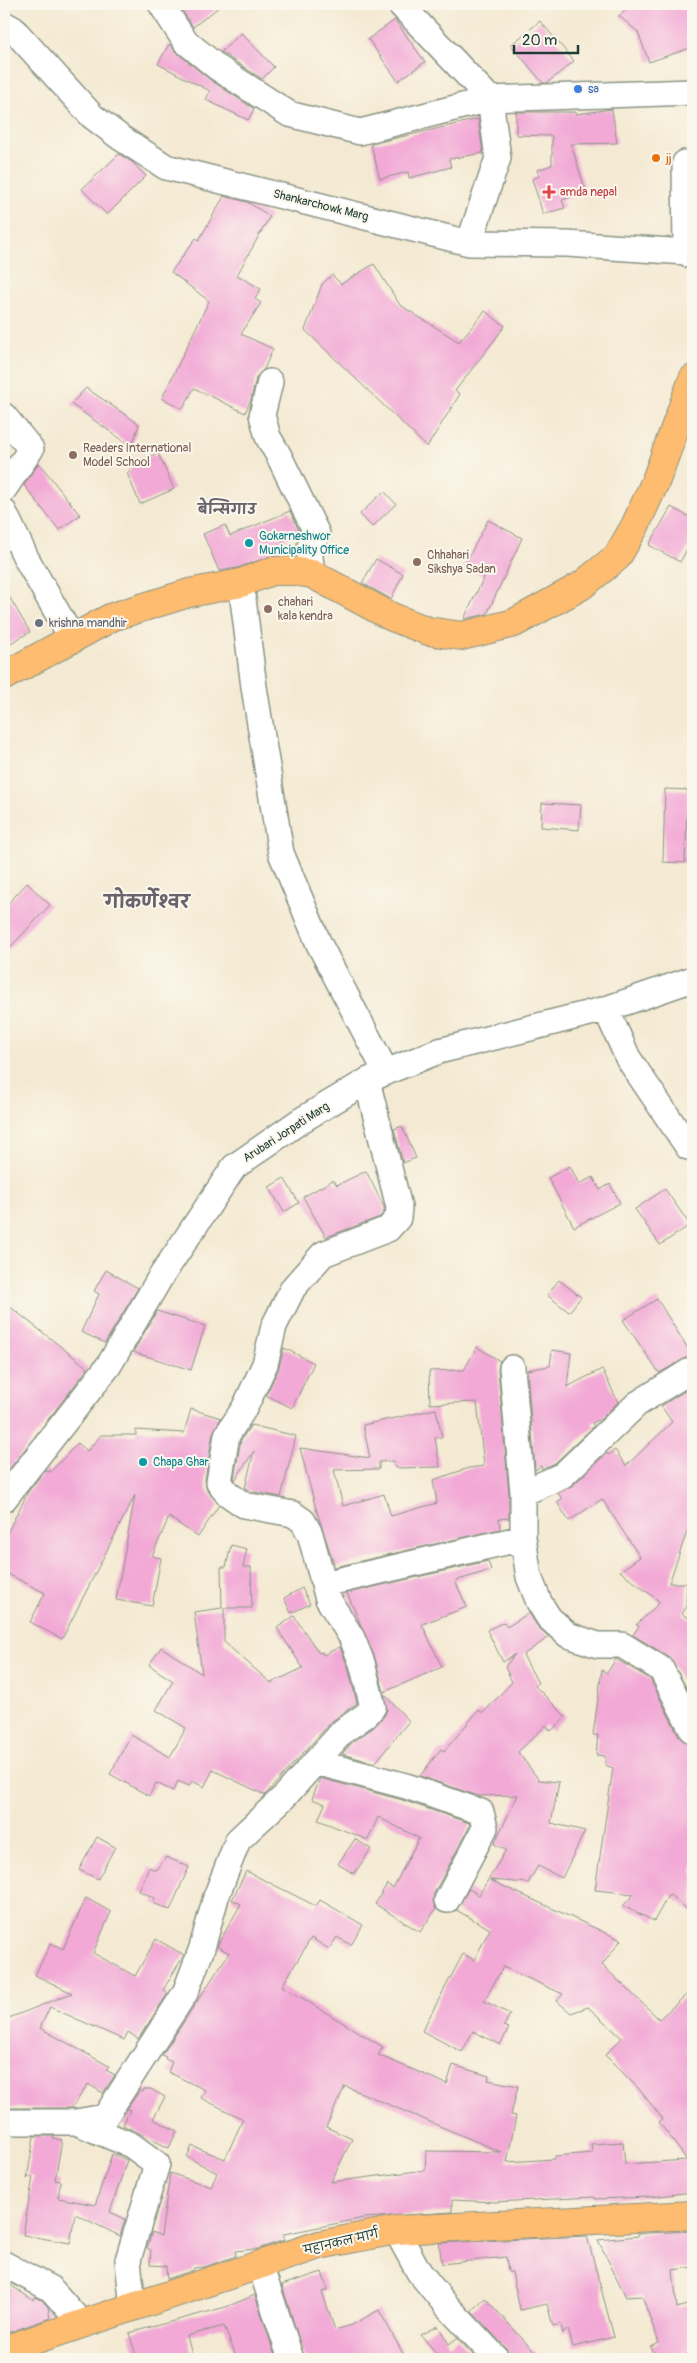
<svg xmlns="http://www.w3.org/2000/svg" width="697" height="2363" font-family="Pangolin,'Playpen Sans Deva',sans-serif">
  <rect width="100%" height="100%" fill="#fbf7ec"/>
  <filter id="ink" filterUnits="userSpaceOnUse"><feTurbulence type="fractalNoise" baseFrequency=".02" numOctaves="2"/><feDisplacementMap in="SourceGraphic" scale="10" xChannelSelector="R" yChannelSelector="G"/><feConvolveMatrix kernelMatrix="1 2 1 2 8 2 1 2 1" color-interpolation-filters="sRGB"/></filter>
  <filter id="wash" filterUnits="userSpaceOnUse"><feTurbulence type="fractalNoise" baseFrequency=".0096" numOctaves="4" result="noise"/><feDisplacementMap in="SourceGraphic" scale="20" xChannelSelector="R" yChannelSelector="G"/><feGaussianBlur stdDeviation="1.12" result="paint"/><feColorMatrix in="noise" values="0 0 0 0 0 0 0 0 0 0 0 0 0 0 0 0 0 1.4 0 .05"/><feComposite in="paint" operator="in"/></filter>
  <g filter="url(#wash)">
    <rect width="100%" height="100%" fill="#f4ead3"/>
    <g id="blocks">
      <path fill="#f2a9d6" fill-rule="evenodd" d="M178,4H223L193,27Z
        M630,4H686L693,10V47L649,62L638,32L619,16Z
        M395,20L425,62L398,81L368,39Z
        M540,21L574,61L547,83H543L511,45Z
        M241,33L274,67L262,79L221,52Z
        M169,44L176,52L209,79L254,109L248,120L206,100L210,91L158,64Z
        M612,109L617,143L571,144L586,192L562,200L565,208L543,214L532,179L539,176L537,170L552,165V136L516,135V112H576V114Z
        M478,119L483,153L449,159L451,167L409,178L408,172L380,179L371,144Z
        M119,154L132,162L146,176L107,215L82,189Z
        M224,196L247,202L270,216L237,275L261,289L255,299L261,303L241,334L273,349L264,369L256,378L251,399L245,413L194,388L183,409L162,398L209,301L171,272L196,238L199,240Z
        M374,264L400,305L459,342L485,311L505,326L455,391L460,394L427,447L305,330L322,284L332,275L341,284Z
        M86,388L139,424L132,447L71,404Z
        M158,453L174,489L140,504L127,473L131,471L129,465Z
        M39,463L80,515L59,530L24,485Z
        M384,491L396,504L372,527L360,514Z
        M671,507L693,519V538L680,562L649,545Z
        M290,511L300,533L282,540L287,551L237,568L219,571L203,534L225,525L230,536Z
        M488,520L522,538L487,614L464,619L484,577L464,566Z
        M376,559L403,574L391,599L362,583Z
        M4,588L30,632L9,644L4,635Z
        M665,789L688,790L685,863L663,862Z
        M542,803L581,805L579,830L541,827Z
        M27,883L50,905L4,954V908Z
        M402,1126L416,1158L403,1163L394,1129Z
        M570,1166L579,1184L593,1177L600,1190L610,1184L620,1203L574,1227L548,1178Z
        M366,1171L384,1207V1212L380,1217L326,1237L303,1197L333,1180L337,1185Z
        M284,1178L299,1203L284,1212L269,1187Z
        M665,1189L690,1225L660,1245L635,1209Z
        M106,1270L138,1288L105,1343L81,1332L99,1294L94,1291Z
        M559,1280L581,1297L569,1312L547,1295Z
        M657,1299L692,1355L659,1373L623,1320Z
        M4,1302L88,1368L4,1476Z
        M157,1311L205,1326L191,1370L133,1352Z
        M477,1347L500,1361L498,1369L509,1494V1518L499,1519L500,1529L335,1567L316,1509L300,1448L370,1458L363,1425L436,1409L442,1437L435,1438L440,1467L395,1468L394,1461L379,1462V1469L334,1470L343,1506L384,1494L391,1516L437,1503L433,1480L469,1468L484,1466L477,1402L430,1404L429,1371L464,1370Z
        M284,1348L314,1363L292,1408L266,1395L278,1370Z
        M552,1350L571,1353L567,1387L602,1369L618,1402L601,1419L592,1423L594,1426L555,1463L542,1469L541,1466L535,1470L527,1370L550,1366Z
        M685,1391L693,1402V1515L669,1583H687L686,1608L682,1614L693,1621V1695L691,1696L669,1657L633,1635L639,1626L636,1625L660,1602L620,1571L640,1557L602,1499L569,1521L557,1502L562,1499L558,1493L573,1485L607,1453L608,1455L615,1450L626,1466L672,1422L661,1406Z
        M191,1409L221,1418L213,1433L205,1480L207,1490L219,1505L198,1537L169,1517L152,1556L161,1558L152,1606L116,1600L135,1495L62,1639L30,1622L45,1593L4,1572V1539L28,1492L45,1470L50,1472L78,1443L87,1451L101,1435H136V1430L184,1433Z
        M251,1425L296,1436L281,1497L250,1491L245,1488L254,1451L235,1480L234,1478L241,1440Z
        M231,1545L247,1549L243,1567H251L252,1608H224V1642L271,1683L303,1668L277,1628L294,1616L319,1653L322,1652L323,1655L340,1647L348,1667L357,1703L332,1721L265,1795L213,1770L204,1787L192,1781L189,1786L178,1781L173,1791L156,1783L149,1796L110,1774L131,1735L170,1757L186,1728L156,1710L173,1681L149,1665L161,1647L202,1674L194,1612L222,1608L221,1567H226Z
        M488,1561L491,1570L455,1581L467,1607L422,1624L442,1667L384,1692L375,1658L347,1593Z
        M302,1588L310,1604L291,1613L284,1598Z
        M529,1613L537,1626L549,1637L523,1655L538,1683L535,1686L566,1717L551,1731L546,1725L518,1752L539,1780L559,1782L551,1823L585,1831L562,1878L538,1866L528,1883L490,1880L621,1940L602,1965L659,2019L693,1989V2169L691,2166L693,2192L651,2197L595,2199V2197L495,2202L452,2200V2212L364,2218L284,2234V2240L258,2249L235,2251L236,2256L204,2267L194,2268V2270L167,2279L166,2266L150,2265L151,2250L147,2248L152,2232L161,2236L170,2173L211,2187L217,2173L187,2157L192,2146L225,2159L243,2119L201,2098L205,2090L168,2072L172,2062L165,2059L166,2057L162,2055L229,1953L217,1946L241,1904L232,1900L246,1871L316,1906L320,1900L363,1925L351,1945L337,1937L329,1949L311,1938L282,1986L383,2047L378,2055L447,2084L453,2065L489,2076L488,2080L518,2086L511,2115L516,2116L507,2162L555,2159V2156L592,2153L591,2144L623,2142L625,2164L687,2160L659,2122L663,2119L638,2088L605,2055L622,2038L588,2007L571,2013L557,2001L563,1994L503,1967L484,2001L510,2014L504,2026L509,2028L500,2045L473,2031L462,2052L422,2031L463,1954L474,1960L490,1929L456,1910L469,1889L479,1895L506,1850L494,1844L518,1795L478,1796L420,1776L441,1749L444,1751L479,1710L483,1713L512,1682L505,1667L515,1654L503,1662L487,1630L504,1622L507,1627ZM345,2086L501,2152L426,2151L425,2170L331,2182L352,2139L326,2127Z
        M616,1659L650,1679L680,1738L691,1745L693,1779V1914L669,1894L654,1921L623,1906L634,1894L595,1890L613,1768L605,1765V1756L596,1755L598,1735H593L602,1670L607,1673Z
        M384,1694L409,1721L375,1763L342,1754L353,1742L374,1727L384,1716L387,1710Z
        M320,1778L402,1800L469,1823L470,1826L434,1893L433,1901L436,1909L420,1932L375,1904L387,1884L393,1888L419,1838L378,1817L368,1840L318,1820L325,1804L312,1799Z
        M97,1837L115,1847L98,1879L79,1870Z
        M355,1839L371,1849L354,1874L338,1864Z
        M166,1857L189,1867L170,1910L153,1903L155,1898L139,1891L149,1867L155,1870L158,1869Z
        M86,1898L111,1912L93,1953L135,1976L156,1939L184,1955L163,1990L168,1993L138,2039L128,2032L124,2040L50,2007L40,2028L109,2066L106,2070L115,2075L103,2093L88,2084L72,2108H4V2020L72,1993L35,1975L51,1943L63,1949Z
        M144,2089H151L165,2097L153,2119L177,2131L169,2148L123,2125L130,2110L127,2109L140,2090L143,2092Z
        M34,2136H54L53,2138L62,2140L55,2180L61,2181L58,2198L95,2205L112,2154L127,2160L110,2212L125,2219L120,2236L75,2214L70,2243L23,2235L33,2177L29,2176L27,2179Z
        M693,2231V2267L673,2270L677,2308L693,2303V2352L679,2359H657L651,2347L659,2343L642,2296L626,2297L598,2240L638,2236V2234L647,2233Z
        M587,2236L614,2337L573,2347L568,2329L563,2334L561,2324L553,2326L547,2304L520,2310L512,2272H508L506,2257L442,2264L439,2243Z
        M322,2272L328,2290L322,2292L335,2330L352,2325L379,2310L406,2359H305L282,2285Z
        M4,2281L33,2300L35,2297L42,2300L48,2307L50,2318L4,2334Z
        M255,2295L276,2359H237L224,2326L187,2336L193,2359H137L129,2333L226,2307Z
        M485,2298L509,2324L541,2359H511L507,2349L471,2311Z
        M438,2326L449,2344L457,2338L477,2359H430L437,2354L421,2335Z"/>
    </g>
  </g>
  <g filter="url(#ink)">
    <use href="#blocks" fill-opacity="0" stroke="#8a9484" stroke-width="1"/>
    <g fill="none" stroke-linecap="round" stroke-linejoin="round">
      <g stroke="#8a9484" stroke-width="28">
        <path id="minor" d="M161,4L185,41L218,68L289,114L360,132L490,99L693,92
          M400,4L490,99L498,158L469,243
          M4,24L13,29L92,116L121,138L166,167L469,243L567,244L686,252L693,257
          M685,163L686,252
          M270,382L262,415L268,437L279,456L317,534L309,549L312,574
          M4,416L31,449L4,489
          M4,512L26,558L73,640
          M241,583L254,687L281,853L319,944L386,1072
          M606,1009L628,1058L688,1147
          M512,1368L523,1493V1538L529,1577L539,1602L549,1618L568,1635L598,1645H622L661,1669L693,1731
          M523,1493L563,1475L637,1404L693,1369
          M4,1499L109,1365L160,1278L234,1167L300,1121L367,1081L386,1072L439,1051L606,1009L693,979
          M324,1584L523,1538
          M315,1762L406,1786L481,1812L485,1828L447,1900
          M4,2122H76L105,2117L185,1993L202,1948L216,1897L238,1840L285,1796L343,1731L366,1715L373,1707L362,1663L352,1638L328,1599L310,1534L303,1521L293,1514L244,1505L228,1494L219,1482L227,1435L245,1407L265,1364L274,1326L293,1288L323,1254L388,1229L398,1218L399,1207L367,1081
          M76,2122L131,2145L157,2164L128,2260L133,2308
          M396,2230L419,2272L446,2305L497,2359
          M4,2264L51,2289L82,2324
          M260,2265L291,2359"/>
      </g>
      <g stroke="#8a9484" stroke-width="30">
        <path id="major" d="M4,676L112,617L189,593L241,583L272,571H293L312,574L392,617L428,631L462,636L514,623L581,586L617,557L635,526L656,480L693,379
          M4,2350L319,2245L396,2230L693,2215"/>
      </g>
      <use href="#minor" stroke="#fff" stroke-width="25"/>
      <use href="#major" stroke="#fdbc6f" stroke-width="28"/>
    </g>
  </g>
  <circle fill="#3f7fe0" stroke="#fbf7ec" stroke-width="2" cx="578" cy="89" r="5"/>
  <circle fill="#e8710a" stroke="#fbf7ec" stroke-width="2" cx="656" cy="158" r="5"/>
  <path fill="#e0444e" stroke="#fbf7ec" stroke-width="2" d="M546.5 184.5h5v5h5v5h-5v5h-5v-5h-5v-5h5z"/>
  <g fill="#8d6e63" stroke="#fbf7ec" stroke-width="2">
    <circle cx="73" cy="455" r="5"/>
    <circle cx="417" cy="562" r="5"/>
    <circle cx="268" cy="609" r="5"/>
  </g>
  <g fill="#0f9aa8" stroke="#fbf7ec" stroke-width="2">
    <circle cx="249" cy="543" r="5"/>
    <circle cx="143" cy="1462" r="5"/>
  </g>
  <circle fill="#6b7280" stroke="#fbf7ec" stroke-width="2" cx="39" cy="623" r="5"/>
  <g text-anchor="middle" stroke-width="4" stroke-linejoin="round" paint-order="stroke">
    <g font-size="12" fill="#366cbe" stroke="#fbf7ec" text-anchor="start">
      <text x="588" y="93">sa</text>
    </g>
    <g font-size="12" fill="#c56008" stroke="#fbf7ec" text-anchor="start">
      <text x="666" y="162">jj</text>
    </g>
    <g font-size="12" fill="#be3a42" stroke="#fbf7ec" text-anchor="start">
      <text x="560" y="196">amda nepal</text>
    </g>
    <g font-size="12" fill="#1f3d34" stroke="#fbf7ec">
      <text transform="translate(321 205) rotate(14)" y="4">Shankarchowk Marg</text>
      <text transform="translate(286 1132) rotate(-33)" y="4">Arubari Jorpati Marg</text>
      <text transform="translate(341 2242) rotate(-13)" y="4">महानकल मार्ग</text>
    </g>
    <g font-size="12" fill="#785e54" stroke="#fbf7ec" text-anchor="start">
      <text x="83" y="452">Readers International<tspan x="83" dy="14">Model School</tspan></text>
      <text x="427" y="559">Chhahari<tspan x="427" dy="14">Sikshya Sadan</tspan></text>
      <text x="278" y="606">chahari<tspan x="278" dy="14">kala kendra</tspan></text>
    </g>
    <g font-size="12" fill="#0d838f" stroke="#fbf7ec" text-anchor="start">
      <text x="259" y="540">Gokarneshwor<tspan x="259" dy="14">Municipality Office</tspan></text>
      <text x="153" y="1466">Chapa Ghar</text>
    </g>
    <g font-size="12" fill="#5b616d" stroke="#fbf7ec" text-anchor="start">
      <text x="49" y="627">krishna mandhir</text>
    </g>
    <g font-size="14" font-weight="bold" fill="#69636d" stroke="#fbf7ec">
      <text x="227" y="514">बेन्सिगाउ</text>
    </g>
    <g font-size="18" font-weight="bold" fill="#69636d" stroke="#fbf7ec">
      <text x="147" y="908">गोकर्णेश्वर</text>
    </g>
  </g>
  <rect width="697" height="2363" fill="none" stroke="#fbf7ec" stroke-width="20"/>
  <path d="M514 45v8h64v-8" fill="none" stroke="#1f3d34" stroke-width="2.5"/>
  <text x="522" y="45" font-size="15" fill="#1f3d34" stroke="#fbf7ec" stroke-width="4" paint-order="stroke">20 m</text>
</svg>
